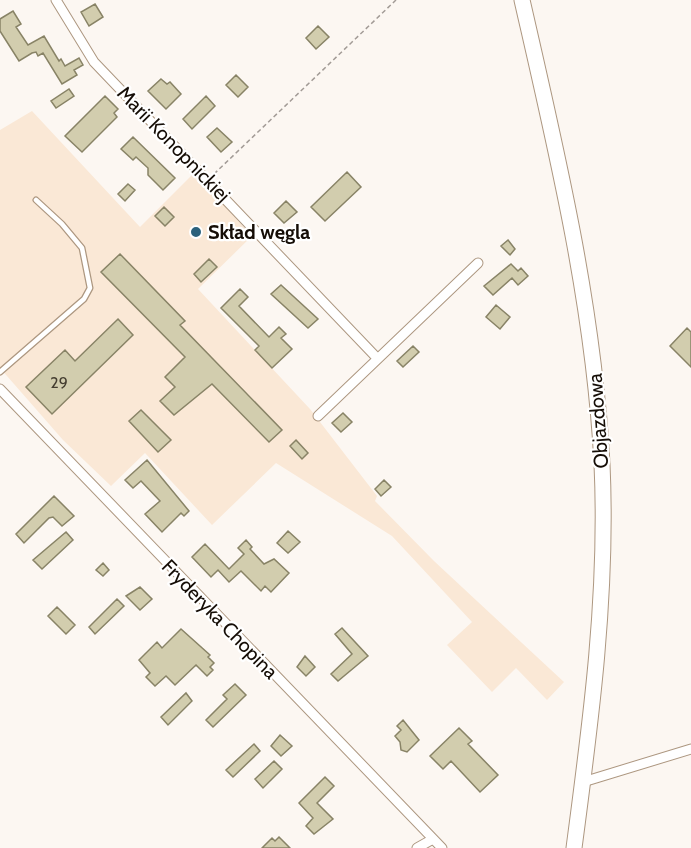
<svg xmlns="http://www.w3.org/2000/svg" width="691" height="848" font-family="Cabin,sans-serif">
  <rect width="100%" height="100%" fill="#fcf7f2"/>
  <path fill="#fae8d6" d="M32,111L140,227L194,173L252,236L198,289L310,409L377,496L375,501L434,561L564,682L547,700L516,668L492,692L447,645L472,622L392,536L276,463L212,525L145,453L111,486L63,440L0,368V130Z"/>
  <path fill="#d2cdae" stroke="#888366" stroke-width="1.5" d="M95,4L103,17L89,26L81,12Z
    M13,11L21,24L16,27L28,45L44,36L59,61L61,59L65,66L79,58L83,65L74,70L77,75L62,84L43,53L38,56L36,52L32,53L19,61L0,31V19Z
    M318,26L329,37L316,49L306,38Z
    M236,75L248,87L238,97L226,85Z
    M161,79L167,84L170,82L181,94L166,109L148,91Z
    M69,89L74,96L56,108L51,101Z
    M105,96L118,109L114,113L117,117L82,152L65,136Z
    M206,96L215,106L192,129L183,119Z
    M217,128L232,142L221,152L207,137Z
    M133,137L175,178L163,190L148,175V168L136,157L133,160L121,149Z
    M347,172L361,187L325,221L311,207Z
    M128,184L135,190L125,201L118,194Z
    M286,201L297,212L284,223L274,213Z
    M164,207L174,217L165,226L155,216Z
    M508,240L515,249L510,255L501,246Z
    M120,254L185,321L180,325L282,430L269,442L212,384L174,415L160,401L175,387L165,377L185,357L101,272Z
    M209,259L217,267L201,282L194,274Z
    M511,264L518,271L521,268L528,276L518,285L512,278L493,295L484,286Z
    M281,285L318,319L308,328L271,294Z
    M240,289L248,297L239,306L269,337L279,327L286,334L281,338L292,349L272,368L255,350L259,346L221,308Z
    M496,305L510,317L500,329L486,317Z
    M118,319L133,335L52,414L26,387L65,350L75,361Z
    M687,328L691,332V367L670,346Z
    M413,346L419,352L403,367L397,361Z
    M141,410L171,440L158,452L129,421Z
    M343,413L352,422L341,432L332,423Z
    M296,440L308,453L302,459L290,446Z
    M147,460L189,511L184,516L181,513L162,532L145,514L160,501L141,481L133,488L125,480Z
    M384,480L391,487L381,496L375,489Z
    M54,496L74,516L62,526L53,517L49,518L24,543L16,534Z
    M288,531L300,542L288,553L277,543Z
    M66,532L73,540L42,569L33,560Z
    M246,540L252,547L250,549L264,564L274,559L289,573L271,592L265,586L261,591L241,571L229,582L218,570L211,577L192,557L205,544L229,569L244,554L238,548Z
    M103,563L109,570L103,576L96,570Z
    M140,587L152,599L140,610L126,596Z
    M117,599L124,606L95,634L89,627Z
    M57,607L75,625L66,634L48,616Z
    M342,628L368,656L338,681L331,674L352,654L335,634Z
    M181,629L210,655L208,657L214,663L210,667L213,670L207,676L196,665L175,685L166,676L155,686L146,677L150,673L139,660L157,642L162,648Z
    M305,656L315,667L306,676L297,667Z
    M235,684L246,695L213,727L206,720L227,699L223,695Z
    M186,693L192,701L168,725L161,717Z
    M403,720L419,740L407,752L401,750L400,742L395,736L401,730L397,726Z
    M459,728L472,741L468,744L498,775L480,792L451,761L443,769L430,756Z
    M280,735L292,746L281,756L271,746Z
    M254,744L260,751L233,777L226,770Z
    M274,761L282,769L263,788L255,779Z
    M325,777L334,786L317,803L333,819L314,834L306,826L313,818L299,803Z
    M279,837L290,848H262L272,838L275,841Z"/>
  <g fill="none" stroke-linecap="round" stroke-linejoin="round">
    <g stroke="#ad9780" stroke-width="7">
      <path id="service" d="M0,372L84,299L90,288L82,248L62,224L36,200"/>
    </g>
    <g stroke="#ad9780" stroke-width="11">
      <path id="minor" d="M56,0L94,62L377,358
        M0,389L442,848
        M318,416L478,263
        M583,782L691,749
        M417,848L433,839"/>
    </g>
    <g stroke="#ad9780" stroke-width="17">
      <path id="primary" d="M522,0C557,153 594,307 602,464C608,593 591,720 574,848"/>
    </g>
    <path stroke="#a29b96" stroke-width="1.5" stroke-dasharray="4.5 3" stroke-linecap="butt" d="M214,174L396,0"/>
    <use href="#service" stroke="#fff" stroke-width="4.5"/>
    <use href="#minor" stroke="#fff" stroke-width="9"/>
    <use href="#primary" stroke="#fff" stroke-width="15"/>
  </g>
  <circle fill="#2b617c" stroke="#fff" stroke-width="2" cx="196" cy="232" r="6"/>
  <g text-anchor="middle" stroke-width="4.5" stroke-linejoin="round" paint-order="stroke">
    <g font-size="16" fill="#443d30">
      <text x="59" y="388">29</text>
    </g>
    <g font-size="20" fill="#150d06" stroke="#fff">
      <text transform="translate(174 144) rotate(46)" y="7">Marii Konopnickiej</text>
      <text transform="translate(598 421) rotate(-94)" y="7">Objazdowa</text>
      <text transform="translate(220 619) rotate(46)" y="7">Fryderyka Chopina</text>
    </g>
    <g font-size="20" font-weight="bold" fill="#150d06" stroke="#fff" text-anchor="start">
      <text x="208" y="239">Skład węgla</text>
    </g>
  </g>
</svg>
